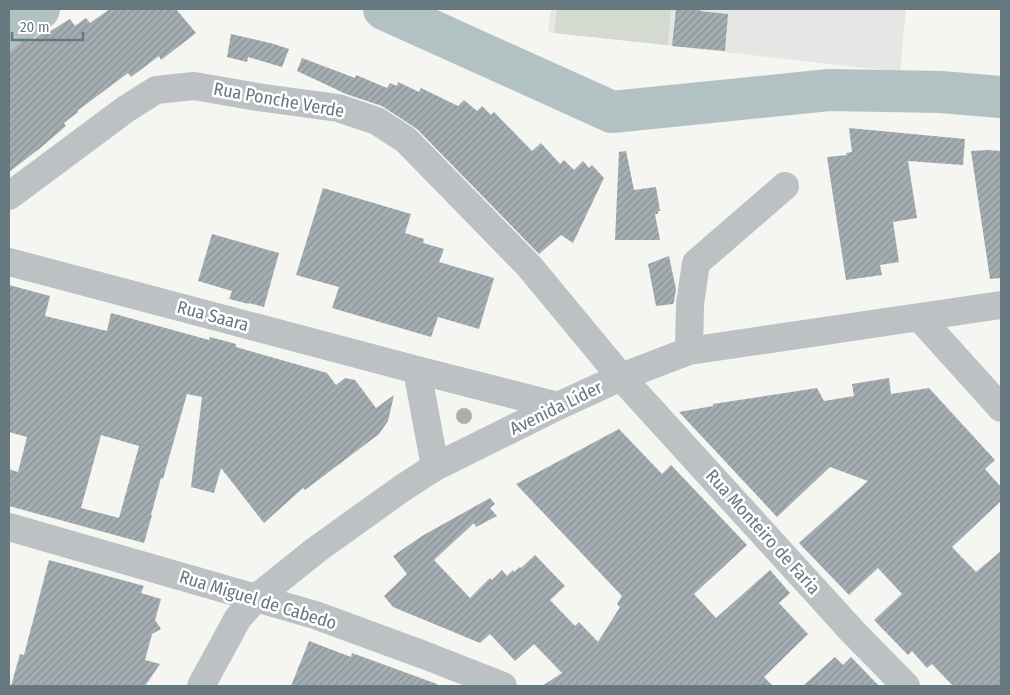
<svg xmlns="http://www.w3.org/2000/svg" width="1010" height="695" font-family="'Fira Sans Condensed',sans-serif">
  <defs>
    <pattern id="building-hatch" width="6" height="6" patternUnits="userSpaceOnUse" patternTransform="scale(1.25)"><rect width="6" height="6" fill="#a4adb1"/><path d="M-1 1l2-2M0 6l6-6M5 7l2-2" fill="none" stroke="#899295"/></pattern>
  </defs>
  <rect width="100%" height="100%" fill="#f5f5f2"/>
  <path fill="#e6e6e5" d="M551,9H906L900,72L548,32Z"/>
  <path fill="#d5dad1" d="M557,9H671L668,45L554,33Z"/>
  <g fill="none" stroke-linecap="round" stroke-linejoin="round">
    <path stroke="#b2c2c3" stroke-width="42" d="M384,9L612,112L829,90L941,92L1001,97
      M9,30L39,9"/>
  </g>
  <path fill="url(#building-hatch)" fill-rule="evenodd" d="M110,9H176L196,33L161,60L159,56L131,77L128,73L77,111L78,112L64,123L66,126L39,149L9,172V52L27,38L30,42L47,30L49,32L70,19L75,26L86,18L90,23Z
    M676,9H701L700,11L728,14L725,51L672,46Z
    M231,34L274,44L289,49L282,67L248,57L247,62L227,57Z
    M302,58L355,78L356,75L387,88L390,83L397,86L398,82L419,92L421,88L458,106L464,100L477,111L482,106L491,115L494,112L532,151L541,143L560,164L564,160L574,170L583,161L589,168L592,165L604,178L573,243L561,235L539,254L417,129L382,106L346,94L297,71Z
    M849,128L965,139L963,165L908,161L917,218L893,222L899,262L880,265L882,275L846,280L827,157L847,155L846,153L852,152Z
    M988,150L1001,151V278L990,279L971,151Z
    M626,151L634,190L656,187L660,211H658V214H655L660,240H615L619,152Z
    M323,188L411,214L405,233L424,239L423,243L444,249L439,262L494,278L479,329L438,317L431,337L332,308L339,287L296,275Z
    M212,234L279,253L264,307L249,303V304L229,299L232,291L198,281Z
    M669,256L676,289L674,302L673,304L656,306L648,264Z
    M9,285L50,296L45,316L107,331L111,313L209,340L210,337L236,344V347L327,373L336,385L345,378L355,380L376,408L394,395L388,421L379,434L305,490L303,488L264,523L221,468L214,493L191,487L202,397L187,394L163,479L161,478L151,515H152L144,543L9,506V469L18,472L27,437L9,432ZM101,435L139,446L119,518L81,508Z
    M889,378L891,394L929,388L995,460L985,469L1001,487V501L952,547L976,572L1001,551V686H953L932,664L927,668L912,651L908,655L874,620L902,594L878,568L849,595L799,543L868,481L830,467L777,517L679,412L713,406V404L817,388L824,401L854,396L852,384Z
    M619,429L662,474L671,465L747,545L694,594L716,618L770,570L790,593L779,603L808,634L764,677L773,686H542L562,673L534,644L515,661L490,634L480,643L393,607L384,596L407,574L393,556L422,536L490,498L495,504L490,508L497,516L476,527L474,523L434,560L470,598L490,578L492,580L502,570L507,576L513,570L514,572L520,567L521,568L535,555L565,586L550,600L575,626L579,622L598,642L620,607L617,604L622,596L516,484Z
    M49,560L144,586L141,593L161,599L155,620L161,629L152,634L145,660L160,664L145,686H11L20,654L24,655Z
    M309,641L351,657L352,653L437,684V686H291Z
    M835,657L843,665L851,657L879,686H803Z"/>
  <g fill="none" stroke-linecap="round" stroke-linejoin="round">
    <path stroke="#bcc1c3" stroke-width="28" d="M9,196L126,109L156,90L194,86L257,97L338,108L377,121L406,140L529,266L621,377L853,632L906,686
      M9,262L417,370L558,406
      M919,317L1001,408
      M689,351L690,304L696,263L785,186
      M417,370L435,467
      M9,527L256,598L315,615L424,655L503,686
      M201,686L238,618L256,598L316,550L401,489L435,467L558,406L621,377L689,351L1001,305"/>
  </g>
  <circle fill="#aab1a4" cx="464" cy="416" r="8"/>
  <g text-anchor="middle" stroke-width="5" stroke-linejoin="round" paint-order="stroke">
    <g font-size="18" fill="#667981" stroke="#fff">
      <text transform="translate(279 100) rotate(10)" y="6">Rua Ponche Verde</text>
      <text transform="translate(213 316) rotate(15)" y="6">Rua Saara</text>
      <text transform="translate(556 408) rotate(-26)" y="6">Avenida Líder</text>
      <text transform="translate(763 532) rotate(48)" y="6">Rua Monteiro de Faria</text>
      <text transform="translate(258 600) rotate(17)" y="6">Rua Miguel de Cabedo</text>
    </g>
  </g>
  <rect width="1010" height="695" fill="none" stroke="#667981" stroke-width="20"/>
  <path d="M12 32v8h71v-8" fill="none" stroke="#667981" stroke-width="2.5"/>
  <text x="20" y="32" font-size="15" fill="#667981" stroke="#ffffff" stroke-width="4" paint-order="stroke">20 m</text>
</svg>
